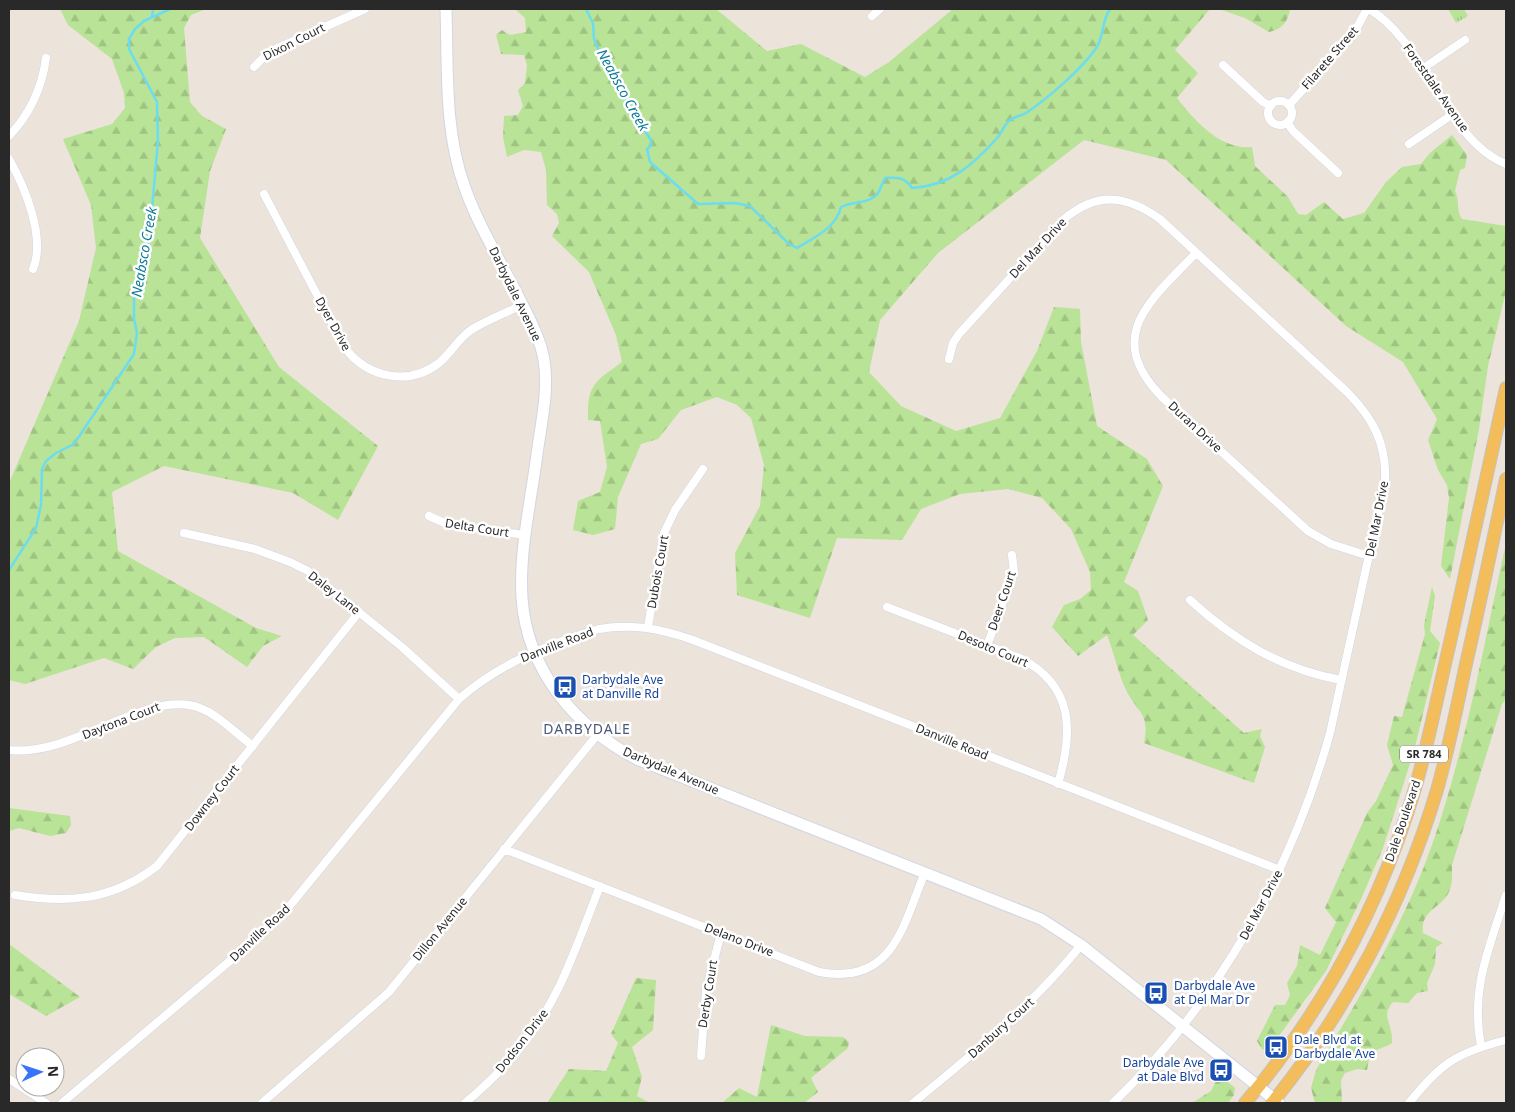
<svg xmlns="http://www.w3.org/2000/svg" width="1515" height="1112" font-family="'Noto Sans',sans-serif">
  <defs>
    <pattern id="forest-firs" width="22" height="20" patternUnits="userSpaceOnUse" patternTransform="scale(1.25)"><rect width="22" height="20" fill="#b9e396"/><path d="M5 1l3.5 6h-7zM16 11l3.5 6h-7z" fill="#9fc381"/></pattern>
    <pattern id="park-tufts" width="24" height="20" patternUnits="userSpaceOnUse" patternTransform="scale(1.25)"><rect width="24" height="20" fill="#b9e396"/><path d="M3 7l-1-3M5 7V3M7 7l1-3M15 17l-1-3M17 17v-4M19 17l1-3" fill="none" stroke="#9fc381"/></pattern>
  </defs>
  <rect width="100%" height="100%" fill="#ece3db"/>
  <path fill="url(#forest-firs)" d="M60,9H206L191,15L184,28L190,102L202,116L226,129L210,171L200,238L279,367L378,446L338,520L293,493L164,466L112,492L118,551L256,628L282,636L263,646L247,667L204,637L175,638L156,647L133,669L104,658L25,684L9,680V483L79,321L96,248L91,205L63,139L112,124L125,108L124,93L112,59L68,25Z
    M515,9H716L767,51L801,44L865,77L889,62L953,9H1210L1175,50L1198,73L1177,98C1195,121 1220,150 1252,147L1255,166L1288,197L1298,214L1306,215L1324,202L1343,219L1364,213L1386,182L1402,167L1421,164L1430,153L1452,135L1467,155L1465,168L1460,170L1455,191C1460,201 1456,211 1462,219L1506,226V291L1488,366L1479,429L1450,579L1441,566L1449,498L1447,485L1438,470L1428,440L1437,419L1403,362L1346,326L1166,160L1084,140L938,253L880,320L869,372L901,406L956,431L1000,418L1037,351L1054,307L1080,309L1081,342L1097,426L1147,459L1163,486L1124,582L1138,591L1148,620L1133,635L1244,733L1262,729L1260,736L1265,747L1254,783L1144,743C1150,712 1138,714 1126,690C1118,673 1114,653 1107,635L1078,656L1052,627L1064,605L1080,599L1091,590L1090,572L1071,529L1042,498L1008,489L960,494L921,509L902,540L837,538L810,618L737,595L735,553L760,506L764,465L751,418L737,405L717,397L681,410L658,439L641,444L618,497L615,529L593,535L573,530L578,501L600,492L607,467L600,421L588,420C587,384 595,382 622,362L616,335L589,272L552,236L559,223L557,214L547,205L546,170L541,152L524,150L507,157L503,137L504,116L518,115L523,106L518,90L525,83L527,65L524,55L501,54L496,35L502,30L510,35L526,32L525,18Z
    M1219,9H1290C1288,22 1282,29 1269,32L1245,18Z
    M1506,543V699L1502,704L1452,865C1452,874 1453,885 1448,894C1439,909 1420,911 1423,933L1443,943L1436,947L1435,964L1427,983L1428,991L1417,993L1408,1003L1393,1002C1380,1017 1393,1022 1392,1043C1385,1048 1377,1048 1370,1054L1367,1070L1357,1069L1345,1073L1341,1080L1342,1103H1315L1311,1088L1316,1070C1359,998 1404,925 1432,845C1466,747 1484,644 1506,543Z
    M1432,587L1435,596L1430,631L1440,643L1414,751L1383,848L1361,899L1326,971L1268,1051L1262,1049L1257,1041L1275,1005H1285L1290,995L1287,983L1297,966L1300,945L1320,955L1336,922L1325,908L1367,813L1376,801L1393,765L1387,745L1394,716L1402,717L1425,634L1424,625Z
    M9,808L70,816L71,825L66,833L50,836L19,828L9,831Z
    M9,944L80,997L46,1016L9,994Z
    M636,978L656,980L653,1030L632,1047L642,1077L637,1096L650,1103H547L569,1069L606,1071L618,1043L611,1034Z
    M771,1025L805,1036L843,1037L849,1042L848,1048L811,1078L818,1092L804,1103H722L739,1088L757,1097Z
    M1219,1075L1235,1088L1234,1095L1228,1103H1192L1211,1091Z"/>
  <path fill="url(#park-tufts)" d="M1448,9H1464L1468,16L1456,23Z"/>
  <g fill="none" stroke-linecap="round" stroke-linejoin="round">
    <path stroke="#6cdcf0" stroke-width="2.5" d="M586,9L593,23L594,39L600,53L612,69L627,104L651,140V146L647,149L650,162L698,204L735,203L750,206L789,244L797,248C815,237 836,228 841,207C853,201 870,204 878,193C881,189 882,183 885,178C897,177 905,177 912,188C950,186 974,164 998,137C1002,132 1004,125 1009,121C1013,117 1021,116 1026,113C1047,99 1082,69 1096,48C1104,38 1101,22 1110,9
      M152,17L153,9
      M9,570L36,528L41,505L42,469L46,461L56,453L74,444L134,354L137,333L134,319V299L150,231L158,141L157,102L129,49V39L135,29L144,21L170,9"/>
    <g stroke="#d0d6e3" stroke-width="9">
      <path id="street" d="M1369,9C1426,42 1446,141 1506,164
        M872,16L880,9
        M1223,65L1263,102L1271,106
        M254,67L269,52L365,9
        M1422,69L1465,40
        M1268 113a12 12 0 1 1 24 0a12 12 0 1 1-24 0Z
        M1289,105L1354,33L1367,9
        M1287,122L1293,131L1338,173
        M9,136C30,114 42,88 46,58
        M1409,144L1453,114
        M9,159C25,187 46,238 33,269
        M264,194L345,348C367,377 408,387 439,363C451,353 458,339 471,330C487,320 506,313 522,305
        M1196,253C1152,299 1102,336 1162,397L1308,531L1331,544L1369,556
        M949,359L953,343L959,334L1063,220C1096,192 1125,194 1160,219L1347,392C1373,418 1387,444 1385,482L1330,733C1291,873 1218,1002 1113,1103
        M429,516L449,525L526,535
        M184,533L255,549L290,562L308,571L402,647L459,699
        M1190,600C1235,641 1281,669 1341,680
        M887,607L1020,658C1075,686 1073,732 1058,784
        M648,627L664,533L675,510L703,469
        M987,646L1014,572L1012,555
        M9,750C73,758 148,687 200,708C219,715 236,734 253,746
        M504,849L819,972C893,986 903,926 925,872
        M15,895C69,904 113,900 157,866L359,612
        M1481,1046C1470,989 1489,949 1506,895
        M701,1056L706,991L721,933
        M9,1079L46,1103
        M62,1103L258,937L288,908L459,699C498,665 549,643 599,629C633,623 661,629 693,640L1280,870
        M262,1103L389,992L597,735
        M465,1103C504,1071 538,1031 560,985C575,953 587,919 600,886
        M913,1103C973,1054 1032,1006 1081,945
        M1409,1103C1441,1063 1456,1053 1506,1040"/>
    </g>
    <g stroke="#d0d6e3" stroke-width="13">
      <path id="secondary" d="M446,9C448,68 444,132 465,188C478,225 500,260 518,296C528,316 540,337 544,360C549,391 541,424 537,454C531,501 519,551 522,598C527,671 576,728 639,760L1041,919L1081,945L1279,1103"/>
    </g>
    <g stroke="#c3c3c3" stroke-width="14">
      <path id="primary" d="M1245,1103C1316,1019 1372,920 1407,814C1426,757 1437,697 1451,638C1469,555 1488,471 1506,388
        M1272,1103C1347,1011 1403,903 1437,790C1449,748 1457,706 1466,664C1480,603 1493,541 1506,479"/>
    </g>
    <use href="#street" stroke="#fff" stroke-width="8"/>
    <use href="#secondary" stroke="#fff" stroke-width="11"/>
    <use href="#primary" stroke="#f2bd5a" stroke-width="12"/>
  </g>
  <defs>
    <g id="bus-square" transform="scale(1.25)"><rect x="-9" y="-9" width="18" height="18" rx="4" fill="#1a4fb4" stroke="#fff"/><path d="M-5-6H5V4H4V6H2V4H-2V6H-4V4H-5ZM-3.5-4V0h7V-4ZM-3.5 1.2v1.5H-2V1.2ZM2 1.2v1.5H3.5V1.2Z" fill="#fff"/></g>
  </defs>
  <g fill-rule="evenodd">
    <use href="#bus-square" x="565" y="687"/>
    <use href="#bus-square" x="1156" y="993"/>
    <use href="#bus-square" x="1276" y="1047"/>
    <use href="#bus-square" x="1221" y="1070"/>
  </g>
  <g text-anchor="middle" stroke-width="5" stroke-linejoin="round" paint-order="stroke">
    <rect fill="#fff" stroke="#696969" stroke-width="1" x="1400" y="745.5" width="48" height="17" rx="4"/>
    <g font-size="11" font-weight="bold" fill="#292929">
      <text x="1424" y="758">SR 784</text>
    </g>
    <g font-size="12" fill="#292929" stroke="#fff">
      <text transform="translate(294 42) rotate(-27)" y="4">Dixon Court</text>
      <text transform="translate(1330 58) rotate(-49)" y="4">Filarete Street</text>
      <text transform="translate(1436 88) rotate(55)" y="4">Forestdale Avenue</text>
      <text transform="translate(1038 248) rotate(-47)" y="4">Del Mar Drive</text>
      <text transform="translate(515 294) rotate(64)" y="4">Darbydale Avenue</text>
      <text transform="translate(333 324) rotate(61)" y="4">Dyer Drive</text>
      <text transform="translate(1195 427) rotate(43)" y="4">Duran Drive</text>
      <text transform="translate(1377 519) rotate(-79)" y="4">Del Mar Drive</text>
      <text transform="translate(477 528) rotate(9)" y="4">Delta Court</text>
      <text transform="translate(658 572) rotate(-80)" y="4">Dubois Court</text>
      <text transform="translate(334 593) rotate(38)" y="4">Daley Lane</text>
      <text transform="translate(1002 601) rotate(-71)" y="4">Deer Court</text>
      <text transform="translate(557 645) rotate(-21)" y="4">Danville Road</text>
      <text transform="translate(993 649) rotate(23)" y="4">Desoto Court</text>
      <text transform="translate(121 721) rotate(-21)" y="4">Daytona Court</text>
      <text transform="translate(952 742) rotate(22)" y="4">Danville Road</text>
      <text transform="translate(671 771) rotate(23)" y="4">Darbydale Avenue</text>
      <text transform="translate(212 798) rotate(-52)" y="4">Downey Court</text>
      <text transform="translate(1403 821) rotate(-71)" y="4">Dale Boulevard</text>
      <text transform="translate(1261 905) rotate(-62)" y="4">Del Mar Drive</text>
      <text transform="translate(440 929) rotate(-51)" y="4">Dillon Avenue</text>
      <text transform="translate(260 933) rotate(-43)" y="4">Danville Road</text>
      <text transform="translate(739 940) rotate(21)" y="4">Delano Drive</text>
      <text transform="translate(708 994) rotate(-81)" y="4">Derby Court</text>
      <text transform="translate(1001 1028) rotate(-42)" y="4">Danbury Court</text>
      <text transform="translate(522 1041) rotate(-52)" y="4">Dodson Drive</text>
    </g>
    <g font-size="12" fill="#164399" stroke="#fff" text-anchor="start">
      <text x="582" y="684">Darbydale Ave<tspan x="582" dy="14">at Danville Rd</tspan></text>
      <text x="1174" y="990">Darbydale Ave<tspan x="1174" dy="14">at Del Mar Dr</tspan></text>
      <text x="1294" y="1044">Dale Blvd at<tspan x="1294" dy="14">Darbydale Ave</tspan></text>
      <text x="1204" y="1067" text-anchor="end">Darbydale Ave<tspan x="1204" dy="14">at Dale Blvd</tspan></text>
    </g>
    <g font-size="14" font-style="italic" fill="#0c7a9b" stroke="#fff">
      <text transform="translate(623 90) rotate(61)" y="5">Neabsco Creek</text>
      <text transform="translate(144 252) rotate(-80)" y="5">Neabsco Creek</text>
    </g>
    <g font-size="14" letter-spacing="1" fill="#49587a" stroke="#fff">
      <text x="587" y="734">DARBYDALE</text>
    </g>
  </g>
  <rect width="1515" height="1112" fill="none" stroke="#292929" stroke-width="20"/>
  <g transform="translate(40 1072) rotate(87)"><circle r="24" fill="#ffffff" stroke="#a9a9a9"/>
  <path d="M0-4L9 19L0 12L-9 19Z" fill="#3873fc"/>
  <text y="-8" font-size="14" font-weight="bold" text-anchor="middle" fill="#292929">N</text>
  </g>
</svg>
